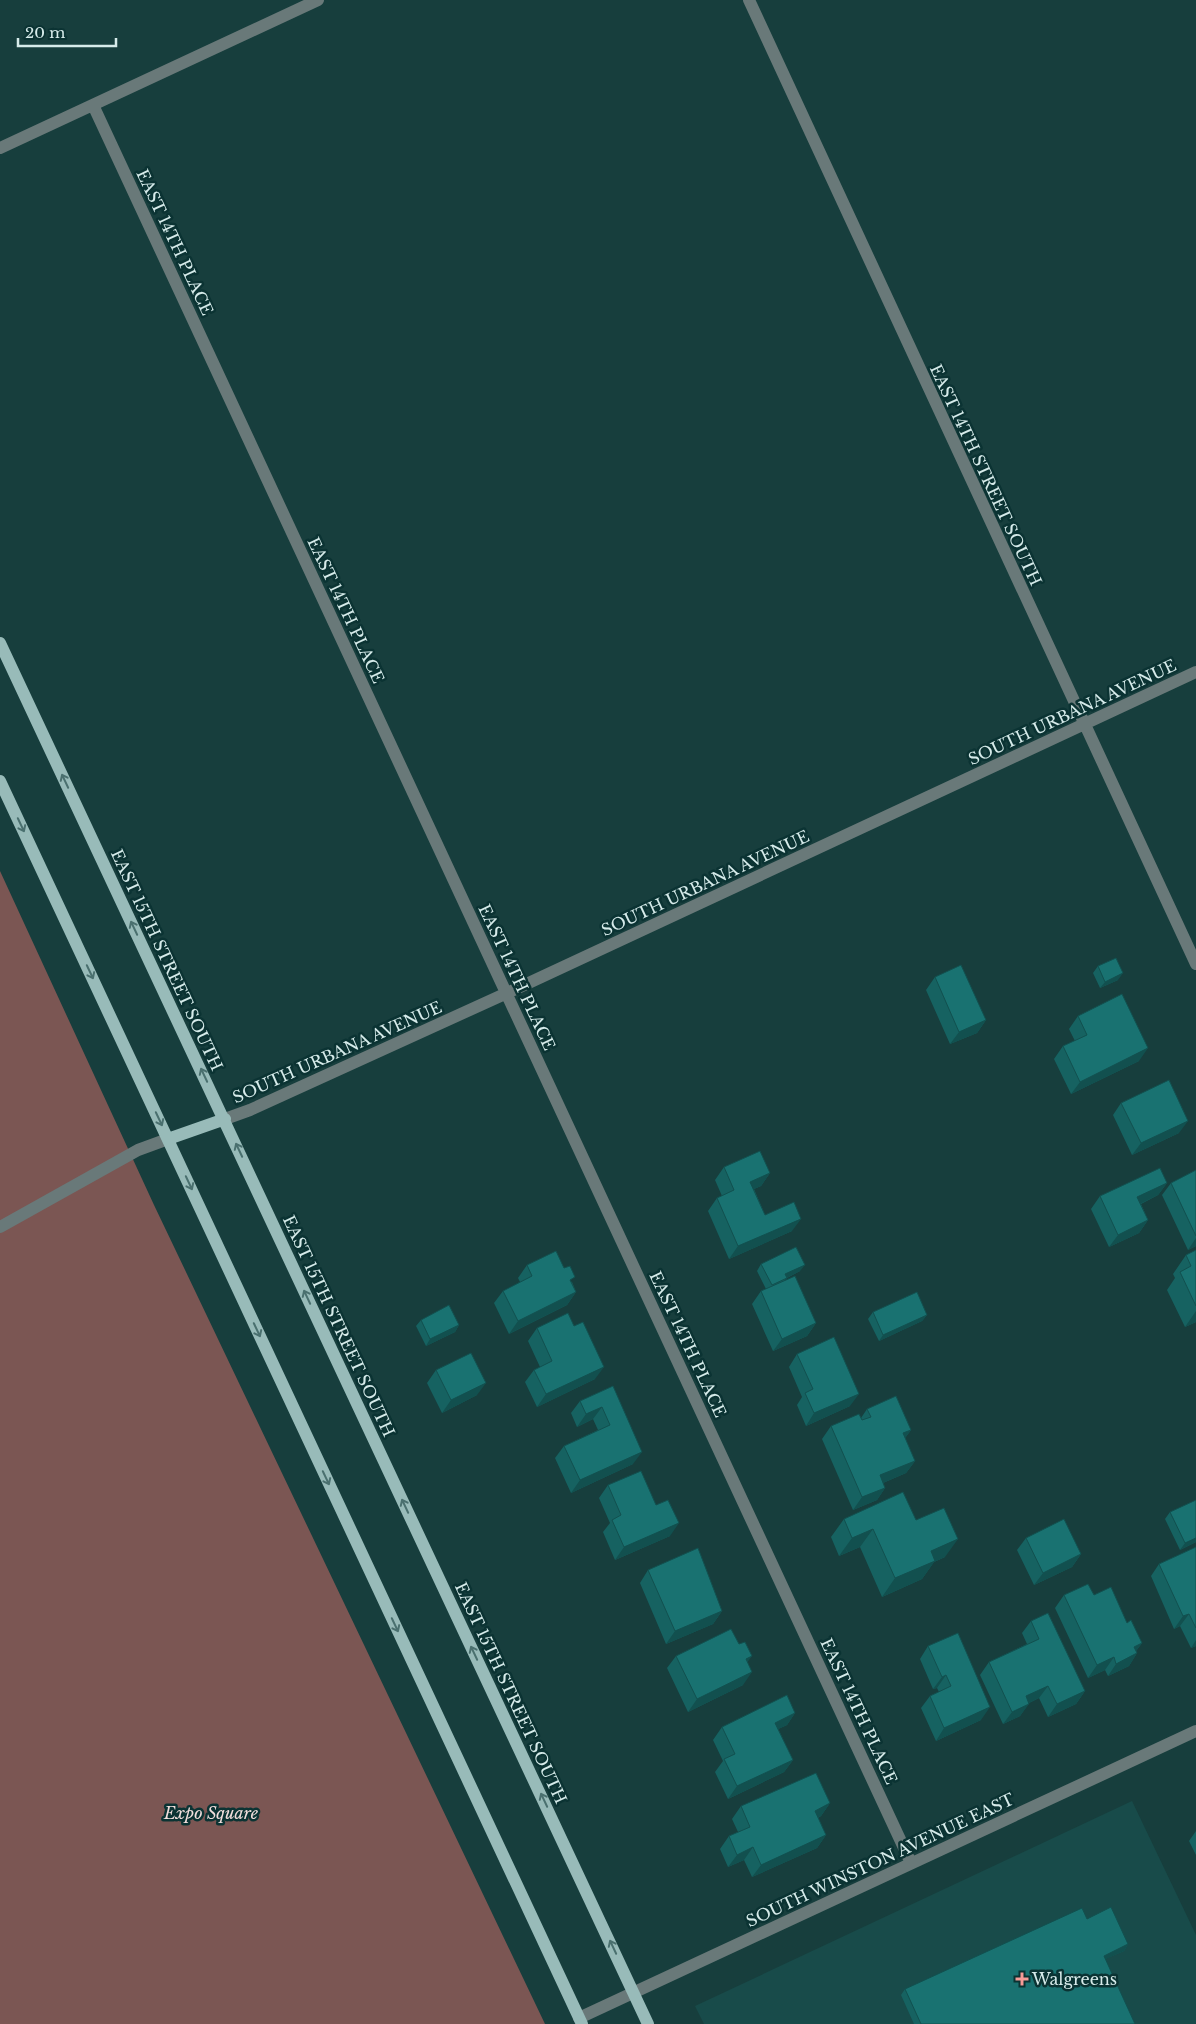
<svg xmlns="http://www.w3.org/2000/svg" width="1196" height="2024" font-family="'Libre Baskerville',serif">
  <rect width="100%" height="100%" fill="#173e3d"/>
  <path fill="#184b4a" d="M1132,1801L1196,1935V2024H704L695,2006Z"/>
  <path fill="#7b5653" d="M0,871L154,1205L545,2024H0Z"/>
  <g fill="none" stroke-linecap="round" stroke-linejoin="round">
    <path stroke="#697979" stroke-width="12" d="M749,0L1196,964
      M93,105L911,1863
      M0,148L318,0
      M225,1119L250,1110L507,993L1196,672
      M0,1227L138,1150L168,1139
      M579,2018L1196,1731"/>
    <path stroke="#98bbb9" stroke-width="12" d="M0,643L648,2024
      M0,781L582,2024
      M168,1139L225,1119"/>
  </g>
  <path fill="#166261" d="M1098,966L1118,980L1100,988L1093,973Z
    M935,977L986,1020L977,1033L950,1044L926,990Z
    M1078,1016L1139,1061L1071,1094L1054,1059L1063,1046L1075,1041L1069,1029Z
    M1121,1103L1179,1133L1132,1155L1113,1115Z
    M724,1167L770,1173L761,1186L754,1189L765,1215L792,1231L729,1259L708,1211L717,1198L722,1196L715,1180Z
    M1196,1170V1246L1188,1250L1162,1195L1171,1183Z
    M1167,1183L1158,1195L1141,1204L1148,1220L1139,1233L1109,1247L1091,1209L1100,1196Z
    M1196,1250V1322L1185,1327L1167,1290L1175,1278L1173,1274L1186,1255Z
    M761,1264L800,1271L787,1278L785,1280L816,1323L807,1336L773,1351L752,1304L761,1291L766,1289L757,1271Z
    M527,1265L572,1282L576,1292L567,1305L509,1334L494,1303L503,1291L520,1282L518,1278Z
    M873,1312L927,1315L922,1321L879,1341L868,1319Z
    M421,1320L459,1325L455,1332L426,1346L416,1326Z
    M537,1328L595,1379L537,1407L525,1382L534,1370L540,1367L528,1341Z
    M797,1354L850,1406L806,1426L797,1405L802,1397L789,1367Z
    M436,1370L477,1395L442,1413L427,1383Z
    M613,1386L633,1464L571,1493L555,1458L564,1446L598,1430L593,1419L577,1427L571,1413L580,1401Z
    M867,1409L911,1430L905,1438L915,1461L906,1473L883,1483L885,1488L877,1500L853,1510L822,1439L831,1426L861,1418Z
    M608,1485L656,1505L670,1536L615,1560L603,1532L610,1523L599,1498Z
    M1170,1512L1196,1542L1180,1550L1165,1519Z
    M844,1519L916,1520L945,1557L934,1562L922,1579L882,1597L860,1547L839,1556L831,1537Z
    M1026,1538L1081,1554L1072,1567L1034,1585L1017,1550Z
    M1196,1547V1646L1191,1648L1180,1626L1174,1629L1151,1576L1159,1564Z
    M648,1570L722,1611L713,1624L666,1644L640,1583Z
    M1064,1595H1094L1127,1623L1142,1643L1136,1651L1137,1653L1129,1666L1108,1676L1105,1670L1088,1678L1055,1608Z
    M1031,1621L1085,1691L1076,1704L1048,1717L1039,1698L1029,1703L1020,1716L1003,1724L980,1675L989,1662L1027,1644L1022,1633Z
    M928,1646L981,1720L936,1741L921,1708L930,1696L939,1692L937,1688L933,1689L920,1659Z
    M676,1656L747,1662L743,1685L688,1712L667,1668Z
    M795,1713L787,1725L778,1729L793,1760L784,1772L728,1799L715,1772L723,1761L713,1740L722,1727Z
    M830,1803L821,1816L818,1818L826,1835L817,1848L752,1877L744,1860L728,1867L720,1849L729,1836L738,1832L732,1819L741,1806Z
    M1196,1831V1855L1189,1841Z
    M1087,1919L1128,1944L1124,1951L1105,1959L1135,2024H914L901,1995L905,1989Z"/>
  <path fill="#12504f" d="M1123,973L1118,980L1100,988L1105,982Z
    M986,1020L977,1033L950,1044L959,1032Z
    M1148,1048L1139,1061L1071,1094L1080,1082Z
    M1188,1121L1179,1133L1132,1155L1141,1143Z
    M770,1173L761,1186L742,1194L750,1182Z
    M1167,1183L1158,1195L1128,1210L1137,1197Z
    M801,1219L792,1231L729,1259L738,1246Z
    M1148,1220L1139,1233L1109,1247L1118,1235Z
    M1196,1238V1246L1188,1250Z
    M805,1265L800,1271L781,1281L785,1274Z
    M576,1292L567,1305L509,1334L518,1321Z
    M1196,1311V1322L1185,1327Z
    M927,1315L922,1321L879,1341L883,1335Z
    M816,1323L807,1336L773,1351L782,1339Z
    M459,1325L455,1332L426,1346L430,1339Z
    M604,1367L595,1379L537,1407L546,1394Z
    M486,1383L477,1395L442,1413L451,1400Z
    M859,1394L850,1406L806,1426L814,1413Z
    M602,1407L593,1419L577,1427L586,1414Z
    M911,1430L902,1442L903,1433Z
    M642,1452L633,1464L571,1493L580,1480Z
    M915,1461L906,1473L871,1488L880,1475Z
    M885,1488L877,1500L853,1510L862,1497Z
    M679,1523L670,1536L615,1560L624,1547Z
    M873,1529L860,1547L839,1556L852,1538Z
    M1196,1538V1542L1180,1550L1185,1543Z
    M958,1539L945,1557L934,1562L922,1579L882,1597L895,1578L931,1551Z
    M1081,1554L1072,1567L1034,1585L1043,1573Z
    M722,1611L713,1624L666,1644L675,1631Z
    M1189,1614L1180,1626L1174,1629L1183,1616Z
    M1196,1640V1646L1191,1648Z
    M1142,1643L1133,1655L1137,1653L1129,1666L1108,1676L1116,1664L1134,1647Z
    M752,1656L743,1668L746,1659Z
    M1114,1657L1105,1670L1088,1678L1097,1665Z
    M752,1672L743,1685L688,1712L697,1699Z
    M946,1675L937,1688L933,1689L942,1677Z
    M1048,1686L1039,1698L1017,1709L1026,1696Z
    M1085,1691L1076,1704L1048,1717L1057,1704Z
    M1029,1704L1020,1716L1003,1724L1012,1712Z
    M990,1707L981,1720L936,1741L944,1728Z
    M795,1713L787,1725L766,1735L775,1723Z
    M793,1760L784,1772L728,1799L737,1786Z
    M830,1803L821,1816L806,1823L815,1811Z
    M826,1835L817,1848L752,1877L761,1865Z
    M753,1847L744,1860L728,1867L737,1855Z
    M1128,1944L1124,1951L1099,1962L1104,1956Z"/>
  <path fill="#197271" stroke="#12504f" d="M1116,958L1123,973L1105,982L1098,966Z
    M961,965L986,1020L959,1032L935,977Z
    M1122,994L1148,1048L1080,1082L1063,1046L1087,1035L1078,1016Z
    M1169,1080L1188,1121L1141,1143L1121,1103Z
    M760,1151L770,1173L750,1182L765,1215L794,1202L801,1219L738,1246L717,1198L734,1190L724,1167Z
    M1160,1168L1167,1183L1137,1197L1148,1220L1118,1235L1100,1196Z
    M1196,1170V1236L1171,1183Z
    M796,1247L805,1265L785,1274L787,1278L772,1285L761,1264Z
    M1196,1250V1306L1180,1272L1191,1266L1186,1255Z
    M556,1251L564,1268L570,1266L575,1277L570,1280L576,1292L518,1321L503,1291L532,1276L527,1265Z
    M795,1276L816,1323L782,1339L761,1291Z
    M917,1292L927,1315L883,1335L873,1312Z
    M449,1305L459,1325L430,1339L421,1320Z
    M568,1313L574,1326L583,1322L604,1367L546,1394L534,1370L552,1361L537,1328Z
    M834,1337L859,1394L814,1413L805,1393L813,1389L797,1354Z
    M471,1353L486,1383L451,1400L436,1370Z
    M613,1386L642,1452L580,1480L564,1446L610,1425L602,1407L586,1414L580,1401Z
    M896,1396L911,1430L903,1433L915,1461L880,1475L885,1488L862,1497L831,1426L859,1414L862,1420L871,1417L867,1409Z
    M641,1471L656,1505L668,1500L679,1523L624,1547L612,1520L621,1515L608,1485Z
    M903,1492L916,1520L944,1508L958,1539L931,1551L935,1561L895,1578L873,1529L852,1538L844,1519Z
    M1196,1500V1538L1185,1543L1170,1512Z
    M1064,1519L1081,1554L1043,1573L1026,1538Z
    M1196,1547V1628L1189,1614L1183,1616L1159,1564Z
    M698,1548L722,1611L675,1631L648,1570Z
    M1088,1584L1094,1595L1111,1587L1127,1623L1131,1620L1142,1643L1134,1647L1137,1653L1116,1664L1114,1657L1097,1665L1064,1595Z
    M1048,1613L1085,1691L1057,1704L1048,1686L1026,1696L1029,1704L1012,1712L989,1662L1039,1639L1031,1621Z
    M731,1629L739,1644L745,1642L752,1656L746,1659L752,1672L697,1699L676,1656Z
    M958,1633L990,1707L944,1728L930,1696L951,1686L946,1675L942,1677L928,1646Z
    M787,1695L795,1713L775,1723L793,1760L737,1786L724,1759L735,1754L722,1727Z
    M816,1773L830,1803L815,1811L826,1835L761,1865L753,1847L737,1855L729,1836L750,1827L741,1806Z
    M1111,1907L1128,1944L1104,1956L1135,2024H921L905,1989L1082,1908L1087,1919Z"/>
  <defs><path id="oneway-shaft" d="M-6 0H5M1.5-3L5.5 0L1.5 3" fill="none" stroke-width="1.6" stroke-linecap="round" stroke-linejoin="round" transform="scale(1.25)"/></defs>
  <g stroke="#4a706f">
    <use href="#oneway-shaft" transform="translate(65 781) rotate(-115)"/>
    <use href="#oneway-shaft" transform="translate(21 825) rotate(65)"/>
    <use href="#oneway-shaft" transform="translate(134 928) rotate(-115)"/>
    <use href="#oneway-shaft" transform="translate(90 972) rotate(65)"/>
    <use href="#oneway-shaft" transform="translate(204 1075) rotate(-115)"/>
    <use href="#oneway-shaft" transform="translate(159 1119) rotate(65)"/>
    <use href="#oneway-shaft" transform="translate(239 1150) rotate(-115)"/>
    <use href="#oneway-shaft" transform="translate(189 1183) rotate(65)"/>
    <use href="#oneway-shaft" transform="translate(307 1297) rotate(-115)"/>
    <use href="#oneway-shaft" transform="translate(257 1330) rotate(65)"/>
    <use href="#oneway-shaft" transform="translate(326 1478) rotate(65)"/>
    <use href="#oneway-shaft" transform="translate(405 1506) rotate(-115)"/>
    <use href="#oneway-shaft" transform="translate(395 1625) rotate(65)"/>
    <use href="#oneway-shaft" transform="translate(474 1653) rotate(-115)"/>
    <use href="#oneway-shaft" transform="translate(544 1800) rotate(-115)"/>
    <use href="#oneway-shaft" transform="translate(613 1947) rotate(-115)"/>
  </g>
  <path fill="#f59b97" stroke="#0b3333" stroke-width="2" d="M1019.5 1971.5h5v5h5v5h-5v5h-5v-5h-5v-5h5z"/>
  <g text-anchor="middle" stroke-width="5" stroke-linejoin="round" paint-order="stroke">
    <g font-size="16" fill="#d6ebea" stroke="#0b3333">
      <text transform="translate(175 242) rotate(65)" y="6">EAST 14TH PLACE</text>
      <text transform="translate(986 475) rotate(65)" y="6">EAST 14TH STREET SOUTH</text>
      <text transform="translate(346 610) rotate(65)" y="6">EAST 14TH PLACE</text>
      <text transform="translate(1072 712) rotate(-25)" y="6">SOUTH URBANA AVENUE</text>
      <text transform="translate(705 883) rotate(-25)" y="6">SOUTH URBANA AVENUE</text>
      <text transform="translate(167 960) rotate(65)" y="6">EAST 15TH STREET SOUTH</text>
      <text transform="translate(517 977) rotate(65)" y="6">EAST 14TH PLACE</text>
      <text transform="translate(337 1052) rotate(-24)" y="6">SOUTH URBANA AVENUE</text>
      <text transform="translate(339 1326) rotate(65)" y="6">EAST 15TH STREET SOUTH</text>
      <text transform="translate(688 1344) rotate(65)" y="6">EAST 14TH PLACE</text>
      <text transform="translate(511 1693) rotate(65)" y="6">EAST 15TH STREET SOUTH</text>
      <text transform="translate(859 1711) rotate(65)" y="6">EAST 14TH PLACE</text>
      <text transform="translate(880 1860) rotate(-25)" y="6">SOUTH WINSTON AVENUE EAST</text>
    </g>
    <g font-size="16" font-style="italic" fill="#f2dfdd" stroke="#0b3333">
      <text x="211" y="1819">Expo Square</text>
    </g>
    <g font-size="16" fill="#d6ebea" stroke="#0b3333" text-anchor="start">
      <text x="1032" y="1985">Walgreens</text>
    </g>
  </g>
  <path d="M18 38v8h98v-8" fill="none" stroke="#d6ebea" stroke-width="2.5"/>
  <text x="25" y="38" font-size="15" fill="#d6ebea" stroke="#0b3333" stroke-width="4" paint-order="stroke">20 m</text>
</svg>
